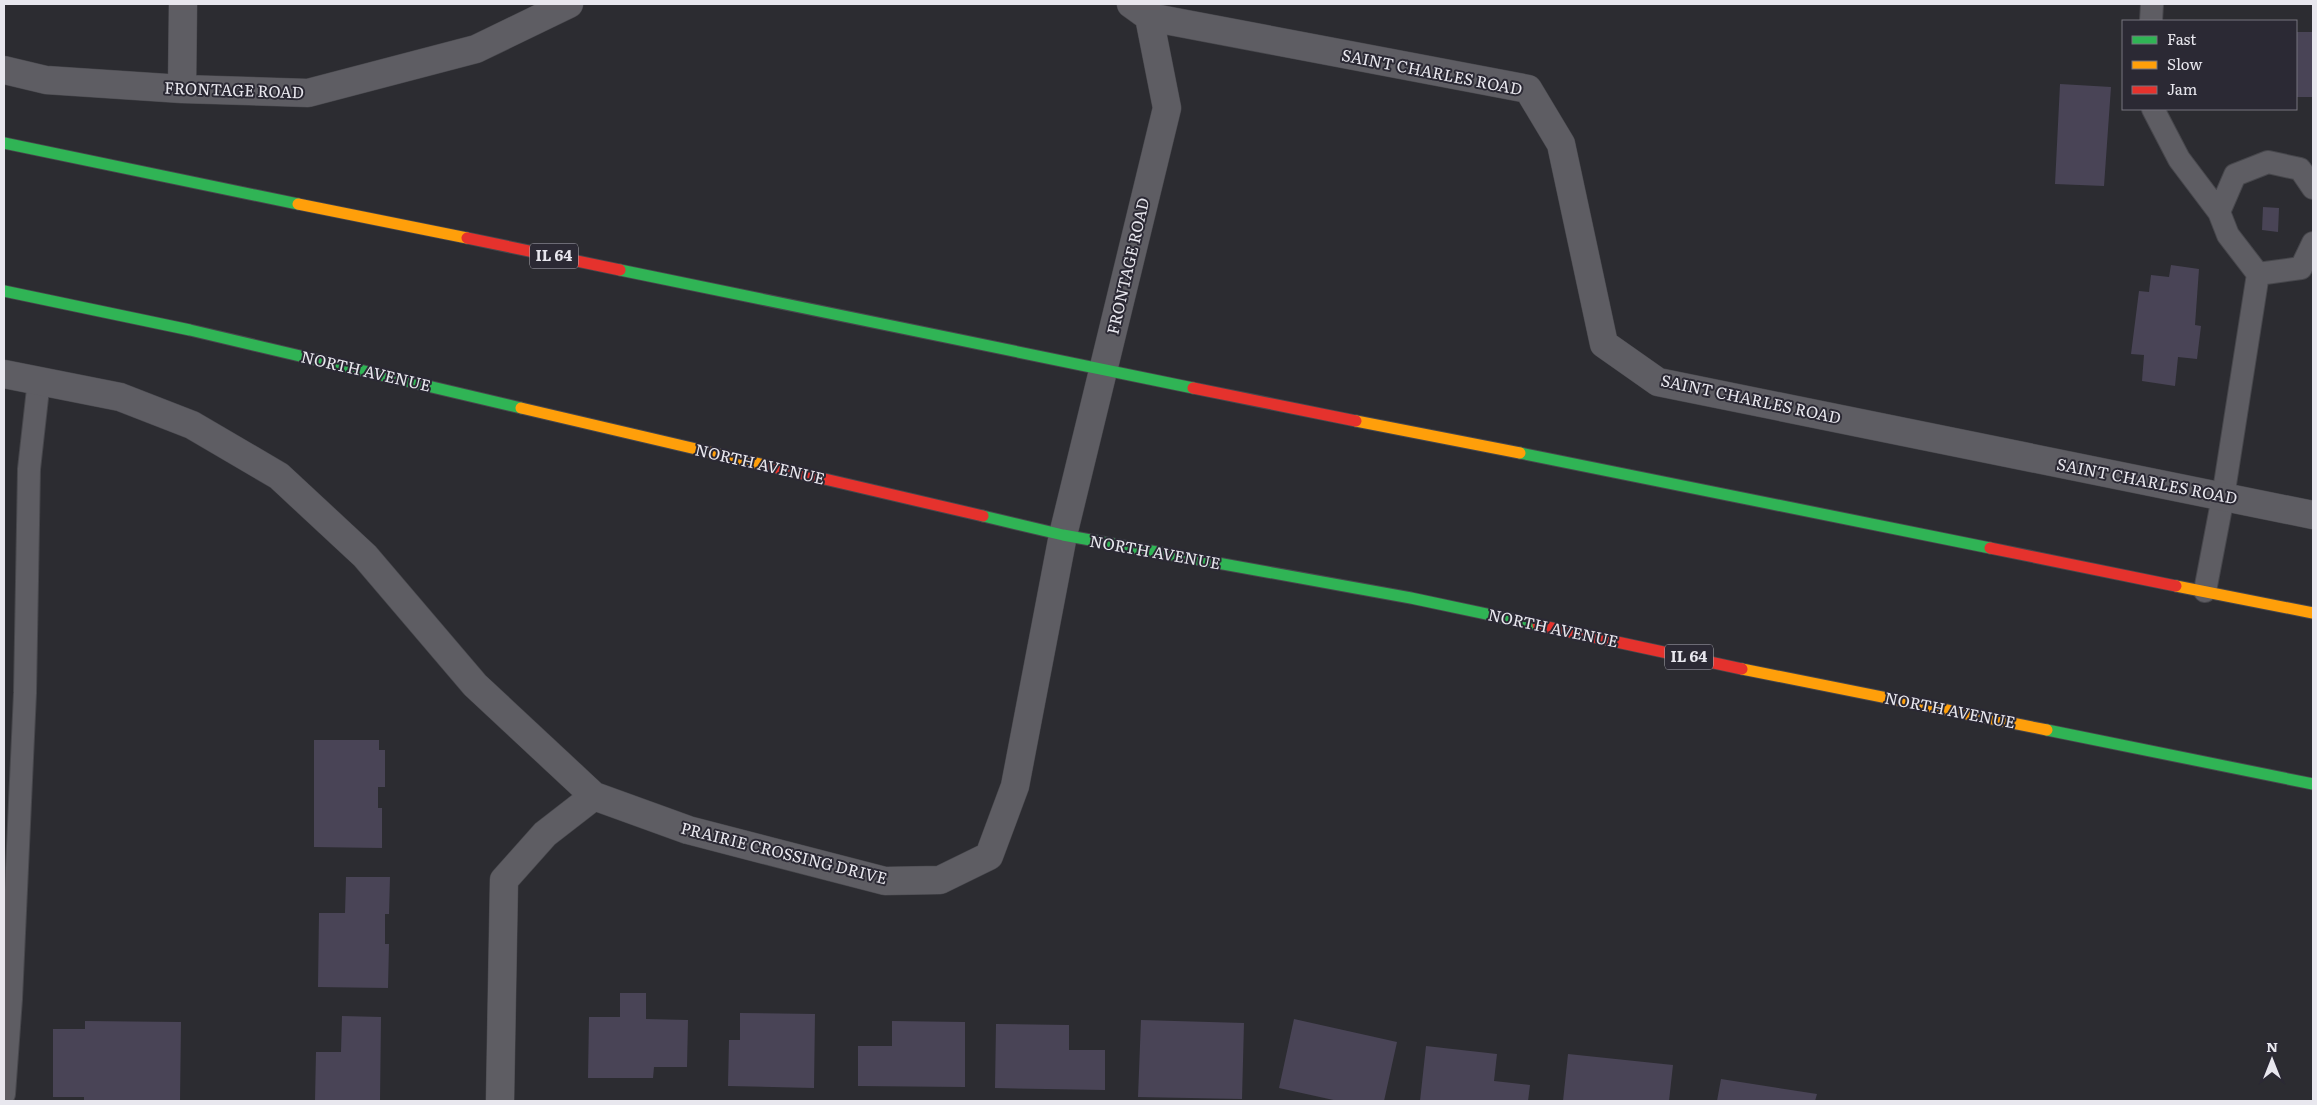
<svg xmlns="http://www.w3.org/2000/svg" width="2317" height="1105" font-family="Literata,serif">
  <rect width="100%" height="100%" fill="#2c2c31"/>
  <path fill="#494456" d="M2296,32H2313V97H2296Z
    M2060,84L2111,87L2104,186L2055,184Z
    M2263,207L2279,208L2278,232L2262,230Z
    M2171,265L2199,269L2195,325L2201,326L2197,359L2178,357L2175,386L2142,381L2144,355L2131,354L2139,291L2149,292L2151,275L2169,277Z
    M314,740H379V750H385V787H378V808H382V848L314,847Z
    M346,877H390L389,914H385V944H389L388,988L318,987L319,913H345Z
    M620,993H646V1019L688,1020L687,1067H654L653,1078H588L589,1017H620Z
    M740,1013L815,1014L814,1088L728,1086L729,1040H740Z
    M342,1016L381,1017L380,1101H315L316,1052H341Z
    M1294,1019L1397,1042L1384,1101H1338L1279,1088Z
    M1141,1020L1244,1023L1242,1099L1138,1097Z
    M85,1021L181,1022L180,1101H84V1097H53V1029H85Z
    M892,1021L965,1022V1087L858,1086V1046H892Z
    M996,1024L1069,1025V1050H1105V1090L995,1088Z
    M1426,1046L1497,1054L1494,1081L1530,1085L1528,1101H1420Z
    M1568,1054L1673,1065L1669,1101H1563Z
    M1721,1079L1817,1094L1815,1101H1717Z"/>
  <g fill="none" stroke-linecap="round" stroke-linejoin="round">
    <g stroke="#47474c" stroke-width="24">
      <path id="lane" d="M2151,21L2152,4
        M2153,109L2179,159L2219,212L2228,235L2258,274L2223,497L2205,591
        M2219,212L2235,175L2268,162L2300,169L2313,188
        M2258,274L2301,268L2313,243
        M4,1094L11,999L25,693L29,469L39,380"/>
    </g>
    <g stroke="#47474c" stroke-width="29">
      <path id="street" d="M1149,17L1528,89L1561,144L1604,344L1658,382L2313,515
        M4,70L46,80L182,89L308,93L476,49L569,4
        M182,89L183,4
        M4,374L120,397L192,425L279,476L365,556L475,685L594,796
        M500,1101L504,880L545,834L594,796L688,830L885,881L940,880L989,856L1015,786L1063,535L1167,108L1149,17L1131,4"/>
    </g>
    <g stroke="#47474c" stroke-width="13">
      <path id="fast" d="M4,143L298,204
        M620,270L1193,388
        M4,291L190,330L521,408
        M1520,453L1990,548
        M983,516L1063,535L1411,598L1538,625
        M2047,730L2313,784"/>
    </g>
    <g stroke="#47474c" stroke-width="13">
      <path id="slow" d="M298,204L467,238
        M521,408L769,466
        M1356,421L1520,453
        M2176,586L2313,613
        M1742,669L2047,730"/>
    </g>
    <g stroke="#47474c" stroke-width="13">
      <path id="jam" d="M467,238L620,270
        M1193,388L1356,421
        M769,466L983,516
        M1990,548L2176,586
        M1538,625L1742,669"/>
    </g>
    <use href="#lane" stroke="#5e5d63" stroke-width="22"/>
    <use href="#street" stroke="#5e5d63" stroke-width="28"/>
    <use href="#fast" stroke="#30b455" stroke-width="11"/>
    <use href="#slow" stroke="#ff9f0a" stroke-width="11"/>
    <use href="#jam" stroke="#e5322d" stroke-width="11"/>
  </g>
  <g text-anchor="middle" stroke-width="4" stroke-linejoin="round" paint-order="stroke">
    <g fill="#2b2934" stroke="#afaeb6" stroke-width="1">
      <rect x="530" y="243.5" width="48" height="25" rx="4"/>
      <rect x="1665" y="644.5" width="48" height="25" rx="4"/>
    </g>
    <g font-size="15" font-weight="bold" fill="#e8e7ee">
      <text x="554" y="261">IL 64</text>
      <text x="1689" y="662">IL 64</text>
    </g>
    <g font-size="16" fill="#e8e7ee" stroke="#2b2934">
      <text transform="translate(1432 72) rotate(11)" y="6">SAINT CHARLES ROAD</text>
      <text transform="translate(234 90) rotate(2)" y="6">FRONTAGE ROAD</text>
      <text transform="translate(1128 266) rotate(-77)" y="6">FRONTAGE ROAD</text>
      <text transform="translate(366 371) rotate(13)" y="6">NORTH AVENUE</text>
      <text transform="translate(1751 399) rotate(12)" y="6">SAINT CHARLES ROAD</text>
      <text transform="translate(760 464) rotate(13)" y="6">NORTH AVENUE</text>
      <text transform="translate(2147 481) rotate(11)" y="6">SAINT CHARLES ROAD</text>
      <text transform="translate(1155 552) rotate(10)" y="6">NORTH AVENUE</text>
      <text transform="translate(1553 628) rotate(12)" y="6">NORTH AVENUE</text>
      <text transform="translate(1950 710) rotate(11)" y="6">NORTH AVENUE</text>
      <text transform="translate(784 853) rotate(14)" y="6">PRAIRIE CROSSING DRIVE</text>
    </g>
  </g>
  <rect width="2317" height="1105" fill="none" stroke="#e8e7ee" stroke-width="10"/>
  <rect x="2122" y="20" width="175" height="90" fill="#2b2934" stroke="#77757e"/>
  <rect x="2132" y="36" width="25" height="8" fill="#30b455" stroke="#77757e"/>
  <text x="2167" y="45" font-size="15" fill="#e8e7ee">Fast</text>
  <rect x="2132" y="61" width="25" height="8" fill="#ff9f0a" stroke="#77757e"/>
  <text x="2167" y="70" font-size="15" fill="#e8e7ee">Slow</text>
  <rect x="2132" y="86" width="25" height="8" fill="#e5322d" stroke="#77757e"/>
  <text x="2167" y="95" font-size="15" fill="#e8e7ee">Jam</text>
  <g transform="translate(2272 1060)" stroke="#2b2934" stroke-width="4" paint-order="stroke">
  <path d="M0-4L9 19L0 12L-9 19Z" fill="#e8e7ee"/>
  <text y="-8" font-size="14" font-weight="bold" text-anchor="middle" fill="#e8e7ee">N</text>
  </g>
</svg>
